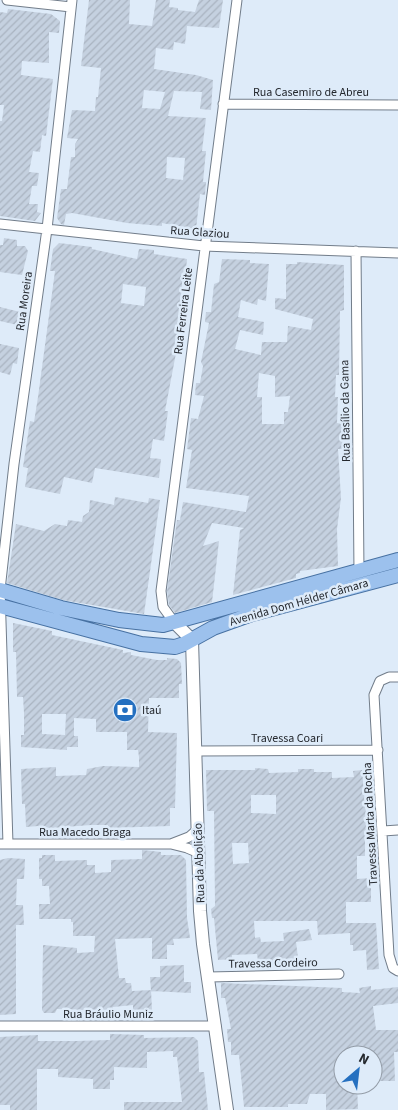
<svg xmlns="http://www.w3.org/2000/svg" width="398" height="1110" font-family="'Source Sans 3',sans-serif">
  <defs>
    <pattern id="building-hatch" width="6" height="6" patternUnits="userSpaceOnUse" patternTransform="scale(1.25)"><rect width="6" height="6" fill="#c5d1e0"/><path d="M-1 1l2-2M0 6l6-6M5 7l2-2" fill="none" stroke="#a9b3c0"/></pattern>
  </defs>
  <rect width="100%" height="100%" fill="#deebf9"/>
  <path fill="url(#building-hatch)" fill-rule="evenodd" d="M89,0H130L129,24L152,26L156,0H170L169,7L178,8V10L195,12L199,0H223L219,28L187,26L185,44L174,42L173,50L156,48L154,69L196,75L213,80L211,110L200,109L202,92L174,91L168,116L206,118L202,151H206L203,182H206L205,195L200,194L196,229L162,223V226L127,223L72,213L66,214L64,225L61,224L57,218L61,189H67L71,157H75V144L78,139L67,138L72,110L95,111L96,97H98L101,68L81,66ZM144,90L165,92L160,109L142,108ZM167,157L185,158L183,180L166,178Z
    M8,9L51,14L60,21L59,33L49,32V63L22,61L21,75L53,79L46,136L42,135L40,152L33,151L29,172L39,173L37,186H32L29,204H38L37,212L41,213L35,221L0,216V121H2L4,105H0V12L7,13Z
    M4,238L17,240V246H25L28,251L22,275L0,272V245H3Z
    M59,243L92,247V249L137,259L139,249H141L154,250V254L187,259L186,269H184L180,305L182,306L181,324L183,325L182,333L180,332L165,411H168L164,441L153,439L150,458L161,459L159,478L95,468L92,483L64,477L60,494L25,487L28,468L23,467L30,421L34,422L38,397L55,271H50L53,249ZM123,284L146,287L144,306L121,303Z
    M222,259L250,260V263L269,264L266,301L258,299L257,305L241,300L238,317L264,322L263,335L240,330L235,349L261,355L262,342H287L288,326L311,330L313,319L275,309V298L286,299V264H297V262L344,265V310L340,311L339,375H336L335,397H338L337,423L342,424L343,436L342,449H338L341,498L337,529L338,566L300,571V573L296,574V578L233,595L240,530L244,528L212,523L203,546L219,541L212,602L175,613L169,605L167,591L177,520H180L183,502L246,512L249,496L186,488L192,450L187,449L191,418L198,419L204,396L195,395L196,383H200L203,366L201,362L209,323L205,322L206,312H211L214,284L219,282ZM259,373L275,376V397L290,396L288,412H284V424H262V397H257Z
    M0,307L24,313L22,326L0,321Z
    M0,344L19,348L17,364L13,363L10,375L0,372Z
    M115,497L148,503L149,498L160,500L144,614L63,600L7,583L16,524L44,531L55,524L67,526L68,520L82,522L83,516L89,512L90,500L114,505Z
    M13,623L52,631V635L123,650V653L131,652V655L157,660H167V658L177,659L181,663L182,684H179V698H149L148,732L177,733L175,808H170V826L108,828V825H91L38,829V826L26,827L25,804H22L21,769L56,767V776L86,775L87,769L103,766L139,767V757L138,750H127V732H96V719L74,718V736H78V747H67V750L21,747V735H24V713L23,697H17L16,652H13ZM42,714H66L65,735L42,734Z
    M255,768L268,769L269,773L298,772V769H314V772H332V778L354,777L353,771L362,770L368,837H365V856H357V879L371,878V902H346V923H376L379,969L367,970L366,950L353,951V945H350V933L318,935L317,921H254L255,938L260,937L261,942L284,941L283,933L309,929L312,940L296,942L299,966L259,967L257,954L232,955V959L218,960L214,918H212L211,909L215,906L214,811H207L206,770H255ZM251,795H276V814L251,813ZM232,843H248L249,863L233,864Z
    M142,850L161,852V855H181L186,860L187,918L190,938L173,939L174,945H167V959H152V938L115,939L119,978H125L126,983H131L132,991L151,990L152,1010L133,1011V1005L113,1007V1011L57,1009L55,1013H44L42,1010L43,945L77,948V953L94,952L95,936H73V922H71V919H39V904H50L49,886H42V879H39V858H42V855H55V861L87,860V865H95V873L111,872V860L142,859Z
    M8,858L25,859L24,879H17L16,905H23L24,925H16V1014L0,1015V860Z
    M184,965V982H191V993L151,991L150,977H160V966Z
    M221,983L342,988V992L360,993L359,988L371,986V990L398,987V1003L373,1006L376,1030H398V1052H394L395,1081H373V1053L343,1054V1085H357L358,1109L326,1110V1094H310L307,1104H288V1107H244L239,1055H231V1042H228L227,1029H231L225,998H221Z
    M110,1034L144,1035V1038L194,1037L198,1041L199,1072H204L208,1110H124V1102H182L177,1057H173V1051L147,1052V1068L114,1067V1080H110V1089H93V1079L58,1077V1069H37V1110H10V1105H0V1037L38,1035V1041H76L110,1040Z"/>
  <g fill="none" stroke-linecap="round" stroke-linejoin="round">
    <g stroke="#727d8a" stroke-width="11">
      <path id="street" d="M7,0L71,7
        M223,104L398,105
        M0,224L204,246L398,253
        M356,251L359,572
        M174,622L163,607L161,591L237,0
        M398,677H389L380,681L374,695L389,955L393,968L398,971
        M196,751L378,750
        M383,831L398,830
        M0,844H171L187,848L199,853
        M8,844L0,590L14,464L47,229L72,0
        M171,844L189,837L198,829
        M208,977L339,974
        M0,1026H216"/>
    </g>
    <g stroke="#727d8a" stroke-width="14">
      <path id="secondary" d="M174,622L192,640L200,911L203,944L227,1110"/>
    </g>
    <g stroke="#4771a2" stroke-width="16">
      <path id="primary" d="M0,590L61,608L119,620L163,625L398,560
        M0,606L141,644L175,647L184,644L213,628L252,614L398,575"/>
    </g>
    <use href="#street" stroke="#fff" stroke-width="9"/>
    <use href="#secondary" stroke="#fff" stroke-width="12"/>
    <use href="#primary" stroke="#9cc1ed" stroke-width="14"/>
  </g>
  <defs>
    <g id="bank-disc" transform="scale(1.25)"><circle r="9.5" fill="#2570c0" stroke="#deebf9"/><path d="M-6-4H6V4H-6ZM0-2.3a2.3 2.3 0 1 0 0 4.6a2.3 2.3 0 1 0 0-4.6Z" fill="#fff"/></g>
  </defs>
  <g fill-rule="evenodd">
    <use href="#bank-disc" x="125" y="710"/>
  </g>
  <g text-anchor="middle" stroke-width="5" stroke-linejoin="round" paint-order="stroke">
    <g font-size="12" fill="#24282e" stroke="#deebf9">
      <text x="311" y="96">Rua Casemiro de Abreu</text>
      <text transform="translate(200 232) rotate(4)" y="4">Rua Glaziou</text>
      <text transform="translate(24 301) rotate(-82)" y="4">Rua Moreira</text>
      <text transform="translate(183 311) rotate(-83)" y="4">Rua Ferreira Leite</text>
      <text transform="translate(345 411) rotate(-91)" y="4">Rua Basílio da Gama</text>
      <text transform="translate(299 602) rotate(-16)" y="4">Avenida Dom Hélder Câmara</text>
      <text x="287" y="742">Travessa Coari</text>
      <text transform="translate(370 824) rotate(-93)" y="4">Travessa Marta da Rocha</text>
      <text x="85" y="836">Rua Macedo Braga</text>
      <text transform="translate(199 863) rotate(-92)" y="4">Rua da Abolição</text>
      <text transform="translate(273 963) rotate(-1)" y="4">Travessa Cordeiro</text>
      <text x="108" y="1018">Rua Bráulio Muniz</text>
    </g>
    <g font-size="12" fill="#24282e" stroke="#deebf9" text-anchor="start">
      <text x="142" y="714">Itaú</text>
    </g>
  </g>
  <g transform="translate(358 1070) rotate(28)"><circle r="24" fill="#deebf9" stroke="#949da8"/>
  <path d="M0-4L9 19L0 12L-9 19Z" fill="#2570c0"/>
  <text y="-8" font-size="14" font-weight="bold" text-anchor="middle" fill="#24282e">N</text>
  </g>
</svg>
